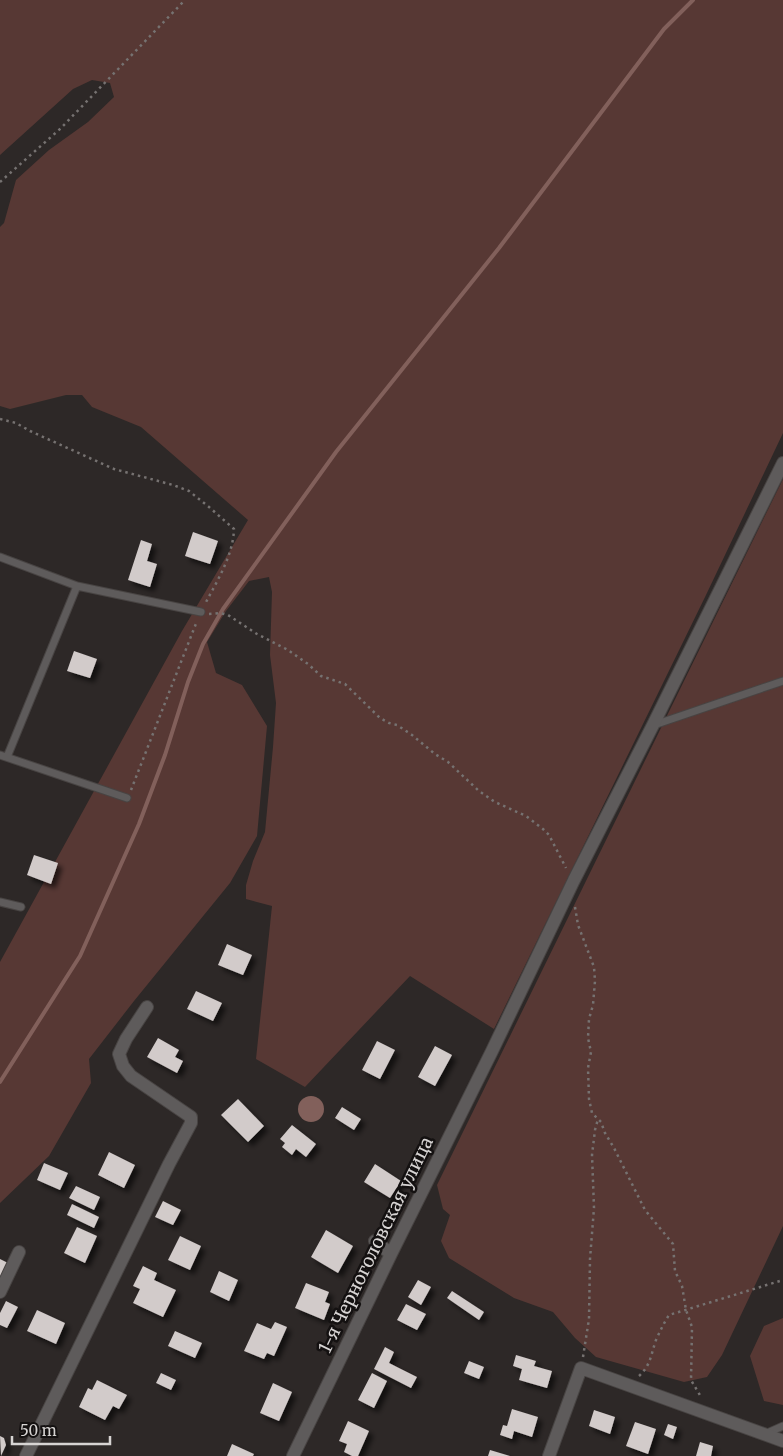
<svg xmlns="http://www.w3.org/2000/svg" width="783" height="1456" font-family="Merriweather,serif">
  <defs>
    <filter id="shadow"><feDropShadow dx="4.5" dy="4.5" stdDeviation="2.5" flood-color="#0009"/></filter>
  </defs>
  <rect width="100%" height="100%" fill="#2d2827"/>
  <path fill="#573834" d="M0,0H783V433L706,595L494,1029L410,976L305,1087L256,1059L272,906L246,899V885L253,861L265,832L273,747L276,703L270,655L272,592L269,577L249,581L226,611L207,642L216,673L242,685L267,726L257,836L230,883L134,1001L89,1059L91,1083L49,1156L0,1203V962L182,631L248,520L141,427L92,407L82,395H66L10,409L0,406V227L4,223L16,180L49,150L88,122L114,97L110,83L92,80L73,89L0,155Z
    M783,479V1226L722,1355L707,1377L684,1382L596,1357L575,1338L553,1312L514,1298L449,1258L441,1241L450,1215L443,1209L437,1185Z
    M783,1318V1405L764,1401L750,1356L764,1326Z"/>
  <path fill="#82605b" d="M298 1109a13 13 0 1 1 26 0a13 13 0 1 1-26 0Z"/>
  <g fill="none" stroke-linecap="round" stroke-linejoin="round">
    <path stroke="#82605b" stroke-width="4" d="M0,1082L80,956L139,824L165,755L188,682L203,644L223,609L336,452L499,248L664,29L693,0"/>
  </g>
  <path fill="#d2cbca" filter="url(#shadow)" d="M193,532L218,541L210,564L185,556Z
    M141,540L152,544L147,561L157,564L150,587L128,580Z
    M74,651L97,659L90,678L67,671Z
    M34,855L58,863L51,884L27,875Z
    M227,944L252,955L243,975L218,965Z
    M196,991L222,1003L213,1021L187,1009Z
    M158,1038L179,1050L175,1057L183,1061L177,1073L147,1057Z
    M377,1041L395,1050L380,1079L362,1070Z
    M435,1046L452,1055L435,1086L418,1077Z
    M238,1099L264,1126L248,1142L221,1115Z
    M342,1107L361,1119L354,1130L335,1118Z
    M292,1125L316,1144L306,1157L296,1149L292,1155L282,1147L285,1143L280,1139Z
    M109,1152L135,1165L124,1188L98,1175Z
    M44,1163L68,1173L60,1190L37,1180Z
    M375,1164L401,1181L390,1198L364,1182Z
    M76,1186L100,1197L94,1210L69,1198Z
    M163,1201L181,1210L173,1225L155,1217Z
    M72,1204L99,1217L94,1228L67,1215Z
    M77,1227L97,1236L85,1263L64,1253Z
    M326,1230L353,1246L338,1273L311,1257Z
    M180,1236L201,1246L190,1270L168,1260Z
    M0,1259L8,1263L0,1280Z
    M143,1266L157,1273L154,1280L176,1290L163,1317L133,1303L140,1289L133,1286Z
    M219,1271L238,1280L229,1301L210,1292Z
    M418,1280L431,1287L421,1305L408,1297Z
    M306,1283L329,1292L325,1302L330,1304L324,1320L295,1308Z
    M452,1291L484,1312L479,1320L447,1298Z
    M6,1301L18,1307L7,1328L0,1325V1313Z
    M406,1304L426,1314L417,1330L397,1320Z
    M37,1310L65,1323L56,1344L27,1331Z
    M275,1322L287,1327L274,1356L267,1353L264,1359L244,1351L257,1323L271,1329Z
    M175,1331L202,1343L195,1358L168,1346Z
    M385,1347L394,1352L389,1363L417,1377L411,1388L374,1369Z
    M516,1355L536,1361L534,1366L552,1371L547,1388L519,1380L522,1369L513,1366Z
    M469,1361L484,1367L479,1379L464,1373Z
    M161,1373L176,1380L171,1390L156,1383Z
    M372,1373L387,1381L374,1408L358,1400Z
    M97,1380L127,1395L119,1409L113,1406L105,1420L79,1407L88,1388L92,1390Z
    M273,1383L292,1392L279,1421L260,1413Z
    M512,1409L538,1417L532,1437L514,1431L512,1439L500,1435L503,1425L507,1426Z
    M594,1410L615,1417L610,1434L589,1426Z
    M348,1421L369,1431L358,1456H352L344,1452L347,1444L339,1441Z
    M635,1422L656,1429L648,1454L626,1446Z
    M668,1424L677,1427L673,1439L664,1435Z
    M0,1436L4,1438L6,1445L1,1456Z
    M700,1442L713,1446L711,1456H696Z
    M232,1444L254,1454L253,1456H227Z
    M490,1450L510,1456H488Z"/>
  <g fill="none" stroke-linecap="round" stroke-linejoin="round">
    <g stroke="#484443" stroke-width="9">
      <path id="lane" d="M0,557L77,586L201,612
        M654,725L783,681
        M0,755L127,798
        M7,757L77,586
        M0,902L21,907
        M765,1434L783,1426"/>
    </g>
    <g stroke="#484443" stroke-width="14">
      <path id="street" d="M375,1241L391,1254
        M0,1292L19,1252
        M26,1456L169,1164L191,1123V1117L131,1076L123,1066L119,1054L126,1039L147,1007
        M293,1456L391,1254L492,1051L574,880L653,725L783,463
        M549,1456L581,1368L783,1441"/>
    </g>
    <path stroke="#767271" stroke-width="2.5" stroke-dasharray="2.5 4" stroke-linecap="butt" d="M0,182L60,129L185,0
      M0,419L16,423L30,431L114,469L173,485L189,491L209,507L234,529C233,556 217,581 205,604
      M209,614L220,613L228,615L257,634L288,650L308,664L321,676L345,684L380,718L389,723L397,725L412,735L435,754L448,762L479,791L495,802L526,816L543,829L549,835L566,868
      M131,790L197,621
      M575,907L578,925L594,967L595,981L593,1005L589,1019L588,1038L591,1052L588,1068L589,1099L592,1113L601,1122L605,1133L614,1148L645,1210L673,1244L675,1271L682,1286L686,1310L692,1327L691,1380L701,1397
      M583,1357L589,1319L590,1259L594,1208L592,1155L595,1130L598,1119
      M639,1376C651,1365 651,1354 656,1340C660,1331 664,1323 669,1315L783,1280"/>
    <use href="#lane" stroke="#5e5b5b" stroke-width="7"/>
    <use href="#street" stroke="#5e5b5b" stroke-width="12"/>
  </g>
  <g text-anchor="middle" stroke-width="5" stroke-linejoin="round" paint-order="stroke">
    <g font-size="18" fill="#d7d4d3" stroke="#141111">
      <text transform="translate(376 1245) rotate(-64)" y="6">1-я Черноголовская улица</text>
    </g>
  </g>
  <path d="M12 1436v8h98v-8" fill="none" stroke="#d7d4d3" stroke-width="2.5"/>
  <text x="20" y="1436" font-size="15" fill="#d7d4d3" stroke="#141111" stroke-width="4" paint-order="stroke">50 m</text>
</svg>
